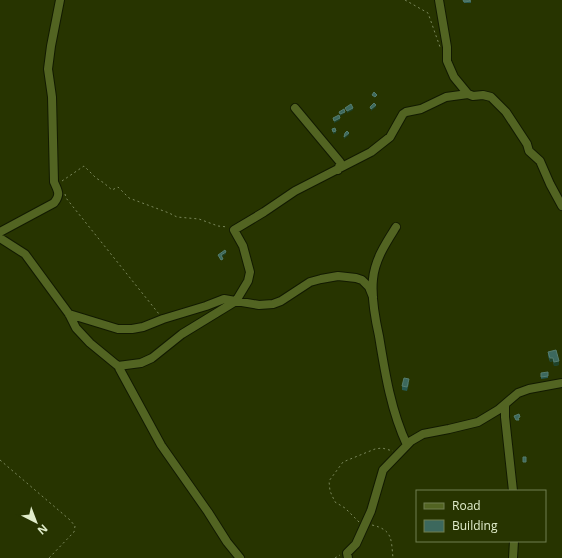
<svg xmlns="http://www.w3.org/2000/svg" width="562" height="558" font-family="'Open Sans',sans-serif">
  <rect width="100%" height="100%" fill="#273400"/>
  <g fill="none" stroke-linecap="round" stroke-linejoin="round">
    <g stroke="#121a00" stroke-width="10">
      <path id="minor" d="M439,0L447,47V61L454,77L468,94L473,96L483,95L491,97L506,112L527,144L529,151L540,161L550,184L562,206
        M295,108L340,162V164L338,170
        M396,227C386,243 375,259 373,279C371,298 375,318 379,336C385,373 391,411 407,445
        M0,232L54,203C61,194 58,191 54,182L52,97L48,69L51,46L60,0
        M0,238L25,254L69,314L76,328L90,343L118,366L161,445L208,512L227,542L240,558
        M69,314L118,329H132L143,327L163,319L206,306L224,299L259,305L273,304L281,301L310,282L321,279L338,276L356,278L362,280L369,287L373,297
        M118,366L141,363L152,358L182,334L236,301L248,281L250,272L243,246L234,230L264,212L295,191L371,152L390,137L403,114L406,112L421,109L446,97L468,94
        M505,405V417L513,491
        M348,558L347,553L356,544L371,511L383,470L411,441L423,434L449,429L478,422L498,410L518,393L529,389L562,383
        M513,558L514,541"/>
    </g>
    <path stroke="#7a875b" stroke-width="1" stroke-dasharray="2 3" stroke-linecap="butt" d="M405,0L428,13L440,47
      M62,181L84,166L96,178L104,183L112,190L118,187L129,198L169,213L177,217L199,219L218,226L228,227
      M65,194L66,198L159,314
      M0,460L70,520L75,526L74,532L49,558
      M359,522L345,508L335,502L330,491L329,481L343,462L375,449L382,448L393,451
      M372,525C393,530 391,539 393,558
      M335,558L340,555"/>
    <use href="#minor" stroke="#526422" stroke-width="8"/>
  </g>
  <path fill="#28584f" d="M463,0L471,1V3H464Z
    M548,352L559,365L554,366L553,361L550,362L548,356Z
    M548,372V378L541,379V375Z
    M409,383L407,391L402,390V386Z"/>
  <path fill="#1f432a" d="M376,105V107L371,111V109Z
    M353,108V110L347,113V111Z
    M345,112V113L340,116V114Z
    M340,118V120L334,123V121Z
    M336,131V133L333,134V132Z
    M349,133V135L344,139V137Z
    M226,252V254L221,257V255Z
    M550,358H553V361L550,362Z
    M559,361V365L554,366V362Z"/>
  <path fill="#3c685d" stroke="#567d6e" d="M463,0H468L471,1L464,2Z
    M374,92L377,95L375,97L372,95Z
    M374,103L376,105L371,109L370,107Z
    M351,104L353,108L347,111L345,108Z
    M344,109L345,112L340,114L339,112Z
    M339,115L340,118L334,121L333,118Z
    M335,128L336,131L333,132L332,129Z
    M347,131L349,133L344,137L345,133Z
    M225,250L226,252L221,255L223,259L221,260L218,255Z
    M556,350L559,361L554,362L553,358H550L548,352Z
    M548,372V376L541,377V373Z
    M404,378L409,379L407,387L402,386Z
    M519,414L520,417L518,418L519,420H516L514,416Z
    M523,457H526V462H523Z"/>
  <rect x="416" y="490" width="130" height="52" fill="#273400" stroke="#717e51"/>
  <rect x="424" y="503" width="20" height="6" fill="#526422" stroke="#717e51"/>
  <text x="452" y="510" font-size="12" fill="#e1edcb">Road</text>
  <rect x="424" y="520" width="20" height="12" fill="#3c685d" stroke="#717e51"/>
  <text x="452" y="530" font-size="12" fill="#e1edcb">Building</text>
  <g transform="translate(36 522) rotate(138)" stroke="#273400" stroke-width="3" paint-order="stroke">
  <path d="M0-3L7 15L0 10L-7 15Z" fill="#e1edcb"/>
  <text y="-6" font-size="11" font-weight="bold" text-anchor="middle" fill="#e1edcb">N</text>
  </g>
</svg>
